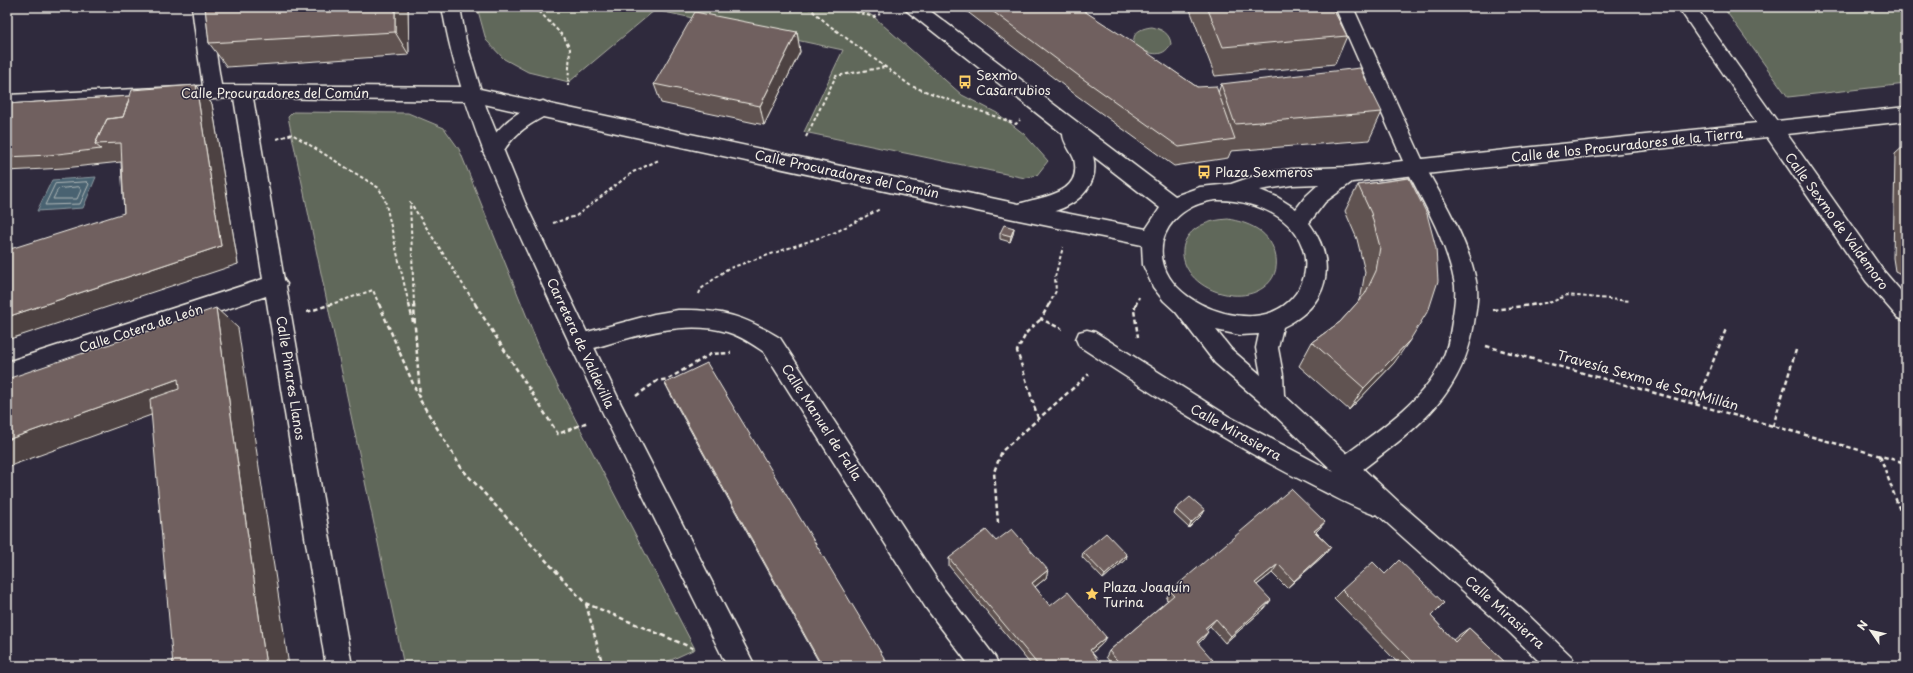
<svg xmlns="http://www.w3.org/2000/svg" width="1913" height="673" font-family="'Playpen Sans',sans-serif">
  <rect width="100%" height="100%" fill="#2f2a3d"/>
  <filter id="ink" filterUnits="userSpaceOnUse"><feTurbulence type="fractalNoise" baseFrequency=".025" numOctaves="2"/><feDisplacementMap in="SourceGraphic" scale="8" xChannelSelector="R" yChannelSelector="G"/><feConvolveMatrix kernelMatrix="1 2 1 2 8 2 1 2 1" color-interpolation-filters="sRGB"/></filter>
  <g filter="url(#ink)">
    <path fill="#61675a" stroke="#aaaca1" d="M477,7H859L874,17L962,95L997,113L1024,134L1048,161L1037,175L1025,178L804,132L843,50L655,10L569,82L528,72L504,59L486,40Z
      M1723,7H1906V84L1788,97Z
      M1152,27C1161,29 1170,33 1171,44C1162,60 1147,53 1135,46C1130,33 1141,28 1152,27Z
      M293,112L408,113L444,128L459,149L544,359L695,649L658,666H404L288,117Z
      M1228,219C1238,221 1247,223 1257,229C1277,241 1285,272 1264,287C1255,294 1243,296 1232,295C1175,289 1160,223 1228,219Z"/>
    <path fill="#496271" stroke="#8d9ba1" d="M96,177L83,208L37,211L52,180Z"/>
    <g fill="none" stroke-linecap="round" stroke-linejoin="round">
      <path stroke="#b0b8b8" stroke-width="1" d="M87,182L89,184L80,204L45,205L55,184Z
        M79,187L81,190L77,199H53L58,189Z"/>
      <g stroke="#f4f1e8" stroke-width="3">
        <path id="pedestrian" d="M192,7H210L216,53L214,58L207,60L200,58L198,53Z
          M1416,160L1423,163C1443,199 1468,240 1476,281C1479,295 1476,310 1474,323C1462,400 1411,432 1354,476L1346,479L1338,476L1334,468L1338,460C1373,434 1424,402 1442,360C1448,348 1450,335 1452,322C1454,308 1457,293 1454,280C1446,240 1424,204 1406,168L1409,163Z"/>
      </g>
      <g stroke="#f4f1e8" stroke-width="3">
        <path id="minor" d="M904,7H925L1175,196L1200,187L1231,184L1263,173L1292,169L1348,167L1403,161L1335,7H1353L1422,159L1757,123L1678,7H1696L1777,121L1906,107V121L1787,134L1882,269L1906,297V321L1898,318L1866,281L1767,137L1352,182L1325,202L1309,223C1339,264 1328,306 1283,327L1278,348L1283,375L1284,395L1401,504L1527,614L1572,657L1576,666H1544L1509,632L1377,514L1375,515C1352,507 1331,495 1309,484C1229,444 1154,395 1079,346L1076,339L1079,332L1087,330L1095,332L1228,416L1334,472L1265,406L1215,363L1176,312L1164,301L1153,287L1143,265L1142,245L1014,219L543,117C524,127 510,138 500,157L493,160L486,157L483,152C493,135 503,122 520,112L471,101L253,98L284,280L287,284L286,286L352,666H326L266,296L7,382V362L263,279L234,98L7,109V95L203,86L198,53L200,48L207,46L214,48L216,53L221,85L471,87L540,102L543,101L550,104L1019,204C1042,196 1083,195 1074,159C1071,151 1063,142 1063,134L907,11ZM1093,156L1160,208L1146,229L1055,211C1080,203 1100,184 1093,156ZM1319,184L1306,196L1296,209L1277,197L1260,190L1292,185ZM1216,200C1248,199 1290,213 1302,246C1315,281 1289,314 1254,316C1221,318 1175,299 1164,266C1153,230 1184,203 1216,200ZM1216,330L1240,335L1259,334L1256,348L1261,375L1231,349Z
          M678,310C721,309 744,316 780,338L944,590L995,657L999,666H970L926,608L764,352C752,344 741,336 727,332C679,318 625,340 580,352L572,350L569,343L572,336L580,334L654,314Z"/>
      </g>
      <g stroke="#f4f1e8" stroke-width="3">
        <path id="tertiary" d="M442,7H460L466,41L486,107L525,203L621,404L755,666H727L724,660C665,540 605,420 549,299C505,204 460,111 442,7Z"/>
      </g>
      <path stroke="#f4f1e8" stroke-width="2" stroke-dasharray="3.5 2.5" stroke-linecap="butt" d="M535,7L564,37L570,49L568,86
        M808,7L830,26L911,86L1016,124L1020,120
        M838,7L874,17L880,14
        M806,137L836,76L885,67
        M277,139L292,134L379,188L385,200L409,305
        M553,223L576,216L633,172L659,160
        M699,294L701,289L727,269L836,232L880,209
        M329,305L373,290L379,305
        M414,305L410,202L476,305
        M1049,305L1056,291L1055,277L1063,247
        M1136,305L1139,297
        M1531,305L1552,302L1567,295L1630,301"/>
      <path stroke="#f4f1e8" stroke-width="2.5" stroke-dasharray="4.5 3" stroke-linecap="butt" d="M379,304L420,400L462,469L585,603L695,649
        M409,304L413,322
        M414,304L415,328
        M475,304L558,434L588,422
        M1049,304L1041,319L1062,329
        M1136,304L1134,310L1138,337
        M1493,310L1539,304
        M307,312L332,304
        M415,327L420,397
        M1486,346L1906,463
        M636,396L657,381L668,379L711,354L731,353
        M1696,404L1726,329
        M1038,418L1017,351L1027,332L1041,319
        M1773,426L1796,350
        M1880,456L1906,527
        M998,523L994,472L1002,451L1089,374
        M586,604L603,666"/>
      <use href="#pedestrian" fill="#2f2a3d" fill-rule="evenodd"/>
      <use href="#minor" fill="#2f2a3d" fill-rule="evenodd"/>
      <use href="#tertiary" fill="#2f2a3d" fill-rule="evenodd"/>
    </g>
    <path fill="#605351" stroke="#f4f1e8" d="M205,7H408L409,55L227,67L209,43Z
      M961,7H1078L1197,87L1218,93L1221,84L1382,112L1369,140L1231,151L1228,158L1174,166L1076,95Z
      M1189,7H1332L1347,36L1335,64L1215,76Z
      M797,32L800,52L764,125L661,103L654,84Z
      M196,85L212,104L238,264L124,213L121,162L64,168L7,171V104L130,96Z
      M1906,144V282L1899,273L1895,271L1893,258L1895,154Z
      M1409,178L1394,363L1349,410L1299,366L1312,342L1340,322L1358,302L1361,295L1365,272L1357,239L1345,211L1358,185Z
      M1014,228L1013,234L1010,242L1000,239V233Z
      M665,383L889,666H821L674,401Z
      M1176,509L1205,510L1202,515L1189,528L1174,514Z
      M1325,522L1316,532L1331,547L1323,556L1287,588L1272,573L1257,585L1265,608L1225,643L1210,626L1206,630L1203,639L1198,644L1209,666H1113L1106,657L1109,651L1168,600L1166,599L1170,591Z
      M1083,552L1127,555L1126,559L1103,579L1082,557Z
      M949,558L1048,570L1046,578L1035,587L1050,606L1102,644L1092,653L1101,664L1100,666H1032L949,566Z
      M1342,590L1431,616L1453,640L1459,635L1469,628L1509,666H1401L1334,598Z"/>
    <path fill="#4e4342" stroke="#f4f1e8" d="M395,7H408L409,55L395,32Z
      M797,32L800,52L764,125L760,106Z
      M196,85L212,104L238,264L7,340V317L221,246Z
      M1014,228L1013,234L1010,242L1011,236Z
      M216,308L238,328L289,666H266Z
      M1410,340L1394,363L1349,410L1364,388Z
      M178,379L201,397L7,467V440Z
      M1205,510L1202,515L1189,528L1191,523Z
      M1325,522L1317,531L1307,540L1314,531Z
      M1331,547L1323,556L1287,588L1294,581Z
      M1127,555L1126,559L1103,579L1105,575Z
      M1278,564L1272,573L1249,591L1255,583Z
      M1048,570L1046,578L1030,591L1032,583Z
      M1271,600L1265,608L1225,643L1231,636Z
      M1216,619L1210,626L1200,635L1205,628Z
      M1208,632L1203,639L1192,649L1197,642Z
      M1106,637L1102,644L1087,657L1090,650Z"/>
    <path fill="#70605e" stroke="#f4f1e8" d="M205,7H395V32L209,43Z
      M987,7H1078L1129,40L1197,87L1216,86L1235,139L1179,147L1079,76Z
      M1207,7H1332L1347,36L1223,47Z
      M695,12L797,32L760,106L654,84Z
      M1360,68L1382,112L1235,124L1221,84Z
      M196,85L221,246L7,317V250L124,213L121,143L95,144L107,119L123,117L132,90Z
      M130,96L123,117L107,119L95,144L101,149L49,155L7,157V104Z
      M1409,178L1427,214L1436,248L1438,281L1429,309L1410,340L1364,388L1312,342L1340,322L1365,294L1376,271L1380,247L1371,213L1358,185Z
      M1004,225L1014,228L1011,236L1000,233Z
      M216,308L266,666H173L150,399L179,389L178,379L7,440V379Z
      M707,363L889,666H822L665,383Z
      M1291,489L1325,522L1314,531L1331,547L1294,581L1278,564L1255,583L1271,600L1231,636L1216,619L1205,628L1208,632L1197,642L1213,660L1207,666H1122L1109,651L1174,595L1170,591Z
      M1190,497L1205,510L1191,523L1176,509Z
      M1012,529L1048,570L1032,583L1050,606L1068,592L1106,637L1090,650L1101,664L1098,666H1039L949,558L986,530L996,541Z
      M1106,533L1127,555L1105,575L1083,552Z
      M1399,560L1444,603L1431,616L1455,642L1469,628L1509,666H1417L1342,590L1373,562L1385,574Z"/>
  </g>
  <defs>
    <g id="bus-bare" transform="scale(1.08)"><path d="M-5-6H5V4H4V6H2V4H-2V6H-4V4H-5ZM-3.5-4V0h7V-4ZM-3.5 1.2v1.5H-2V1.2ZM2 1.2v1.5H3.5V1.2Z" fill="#ffd166" stroke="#2f2a3d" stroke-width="2.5" paint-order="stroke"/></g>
    <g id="sight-bare" transform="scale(1.08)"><path d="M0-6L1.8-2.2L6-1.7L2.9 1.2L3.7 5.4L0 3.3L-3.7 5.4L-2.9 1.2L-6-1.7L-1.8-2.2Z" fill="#ffd166" stroke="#2f2a3d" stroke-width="2.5" paint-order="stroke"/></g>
  </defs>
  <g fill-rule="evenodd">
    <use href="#bus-bare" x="965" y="82"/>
    <use href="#bus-bare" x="1204" y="172"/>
    <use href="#sight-bare" x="1092" y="594"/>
  </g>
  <g text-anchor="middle" stroke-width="3" stroke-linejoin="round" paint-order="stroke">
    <g font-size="13" fill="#f4f1e8" stroke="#2f2a3d" text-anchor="start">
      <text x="976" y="80">Sexmo<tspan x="976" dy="15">Casarrubios</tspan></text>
      <text x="1215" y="177">Plaza Sexmeros</text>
      <text x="1103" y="592">Plaza Joaquín<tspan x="1103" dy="15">Turina</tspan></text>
    </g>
    <g font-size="13" fill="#f4f1e8" stroke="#2f2a3d">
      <text x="275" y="98">Calle Procuradores del Común</text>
      <text transform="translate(1627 145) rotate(-6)" y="5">Calle de los Procuradores de la Tierra</text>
      <text transform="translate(847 174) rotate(12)" y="5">Calle Procuradores del Común</text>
      <text transform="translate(1837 221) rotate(54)" y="5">Calle Sexmo de Valdemoro</text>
      <text transform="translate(141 328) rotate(-18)" y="5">Calle Cotera de León</text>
      <text transform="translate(581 343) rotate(65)" y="5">Carretera de Valdevilla</text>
      <text transform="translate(291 378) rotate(81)" y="5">Calle Pinares Llanos</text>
      <text transform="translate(1648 380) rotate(16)" y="5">Travesía Sexmo de San Millán</text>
      <text transform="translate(822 422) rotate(57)" y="5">Calle Manuel de Falla</text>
      <text transform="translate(1236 432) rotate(29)" y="5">Calle Mirasierra</text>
      <text transform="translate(1505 612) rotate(42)" y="5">Calle Mirasierra</text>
    </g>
  </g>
  <rect width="1913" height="673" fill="none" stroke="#2f2a3d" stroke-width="24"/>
  <rect x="12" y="12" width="1889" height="649" fill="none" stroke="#f4f1e8" stroke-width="1.5" filter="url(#ink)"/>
  <g transform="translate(1871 631) rotate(304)" stroke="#2f2a3d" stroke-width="3" paint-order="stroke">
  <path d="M0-3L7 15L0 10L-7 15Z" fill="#f4f1e8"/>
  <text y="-6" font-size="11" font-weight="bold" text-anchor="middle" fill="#f4f1e8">N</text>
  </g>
</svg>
